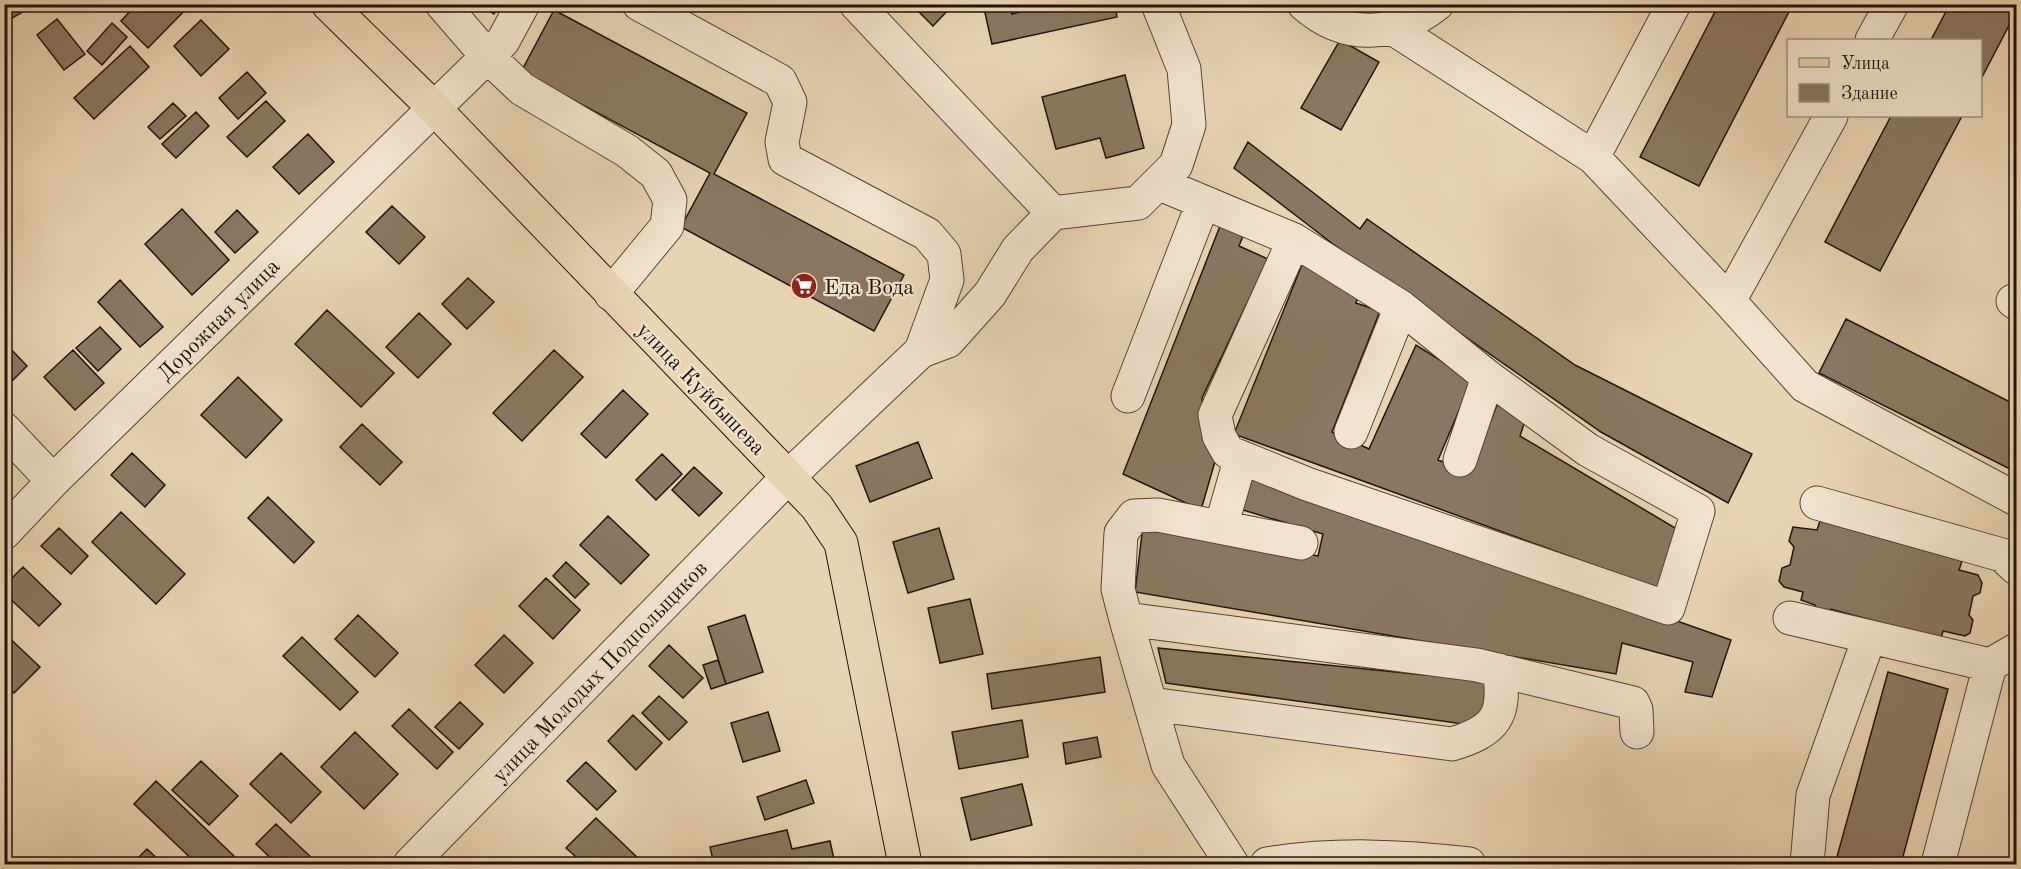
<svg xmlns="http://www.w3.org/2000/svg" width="2021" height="869" font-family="'Old Standard TT',serif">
  <rect width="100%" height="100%" fill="#e9d4b2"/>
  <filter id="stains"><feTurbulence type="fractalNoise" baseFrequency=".00333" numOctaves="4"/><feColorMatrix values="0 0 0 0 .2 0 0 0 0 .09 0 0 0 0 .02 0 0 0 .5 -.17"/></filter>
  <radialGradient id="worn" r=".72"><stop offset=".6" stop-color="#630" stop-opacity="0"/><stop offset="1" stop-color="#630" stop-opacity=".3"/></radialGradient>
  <path fill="#8a7761" stroke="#231309" stroke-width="1.5" d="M4,4H36L4,23Z
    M137,4H188L189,6L148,48L121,21Z
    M478,4H499L494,14Z
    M911,4H954L933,26Z
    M983,4H1009L1012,14L1040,7V4H1115L1117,17L992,44Z
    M1495,4H1513L1508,11Z
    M1719,4H1793L1699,186L1640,157Z
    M1950,4H2016V12L1980,81V40H1931Z
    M554,10L747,113L714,174L904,275L874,331L681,227L710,173L521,72Z
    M57,19L85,54L64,70L37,35Z
    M201,20L229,49L201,76L174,46Z
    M112,23L127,37L102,65L87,51Z
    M1340,40L1379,62L1341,130L1301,108Z
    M130,46L149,67L94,119L74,98Z
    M247,72L266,93L238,119L219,98Z
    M1125,75L1144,148L1106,158L1100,138L1056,149L1042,97Z
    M266,101L285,121L247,157L227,137Z
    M173,103L186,116L160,139L148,127Z
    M196,112L209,126L176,158L162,144Z
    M1891,116H1962L1880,271L1825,242Z
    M308,134L334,162L299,194L273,167Z
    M1248,142L1360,229L1367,219L1575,365L1752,454L1728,503L1601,432L1333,244L1234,168Z
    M392,206L425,237L399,264L366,232Z
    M182,209L229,260L192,295L145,244Z
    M237,210L258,232L235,253L215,232Z
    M1222,221L1245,231L1239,246L1268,259L1202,398L1204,421L1218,451L1201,510L1123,474Z
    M1303,262L1360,289L1356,303L1380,311L1332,432L1369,449L1416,345L1472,380L1438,460L1471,472L1500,397L1527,415L1520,436L1687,535L1662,590L1234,434Z
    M468,278L494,302L467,329L442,304Z
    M120,280L163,327L140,347L98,302Z
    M327,310L394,373L361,407L295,344Z
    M419,313L451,344L418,378L386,347Z
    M1846,319L2016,405V472L1819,373Z
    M100,327L121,349L98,371L76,348Z
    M5,343L27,366L12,381L4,373Z
    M73,350L104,383L75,410L44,377Z
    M554,350L583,377L522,441L493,413Z
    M238,377L282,420L246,458L201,415Z
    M623,390L648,414L606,458L581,434Z
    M362,424L402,462L380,485L340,447Z
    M918,442L932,478L870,502L856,466Z
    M132,453L165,485L145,507L111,475Z
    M662,454L682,474L656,500L636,480Z
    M694,467L722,493L699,516L672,490Z
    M1253,472L1731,640L1712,697L1685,692L1693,662L1622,643L1616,674L1135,592L1143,526L1318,556L1323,534L1243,510Z
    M268,497L314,542L294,563L248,518Z
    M121,512L185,574L156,604L92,542Z
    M608,516L649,555L621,584L580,545Z
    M1820,521L1962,561L1959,570L1978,575L1982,583L1980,593L1973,596L1969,615L1973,620L1970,633L1965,636L1943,631L1941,639L1831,609L1827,615L1816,612L1815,605L1801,600L1803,592L1784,587L1779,581L1782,568L1790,565L1794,547L1789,541L1793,527L1817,530Z
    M59,528L88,556L71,574L41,546Z
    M939,528L954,579L908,593L893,542Z
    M566,562L589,584L575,598L553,576Z
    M23,567L61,604L39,626L4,593V586Z
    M546,578L580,610L553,639L519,606Z
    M970,599L983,654L940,663L928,608Z
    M358,615L398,653L375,677L335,639Z
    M745,615L763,672L726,684L708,627Z
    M4,633L40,667L14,693L4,684Z
    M504,635L533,663L504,693L475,665Z
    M302,637L358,692L340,710L283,656Z
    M669,645L703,678L683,698L649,666Z
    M1158,648L1425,675L1491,676L1485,727L1166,683Z
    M1100,657L1105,692L992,709L987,674Z
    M718,660L726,684L711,689L703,665Z
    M1888,672L1948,689L1901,864H1835Z
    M659,696L687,722L669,740L642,713Z
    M460,702L483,724L459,749L435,727Z
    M409,709L453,752L437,769L392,726Z
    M768,712L780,751L743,762L731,723Z
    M633,715L662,743L636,770L608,741Z
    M1022,720L1028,757L959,769L952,732Z
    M355,732L398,774L364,809L321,767Z
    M1097,737L1101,757L1066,764L1063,743Z
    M281,753L321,792L291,823L250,784Z
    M201,761L238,796L209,825L172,790Z
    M586,762L616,791L597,810L567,781Z
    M806,780L814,803L765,820L757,797Z
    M156,781L237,859L231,864H197L134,804Z
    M1022,784L1032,825L971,840L961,798Z
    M596,818L640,860L636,864H584L566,848Z
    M276,824L318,864H277L256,844Z
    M787,830L792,849L830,841L835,864H714L710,847Z
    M147,849L163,864H132Z"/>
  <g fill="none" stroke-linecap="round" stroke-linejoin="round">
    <g stroke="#544333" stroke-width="35">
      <path id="minor" d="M442,4L487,56L522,89L627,151L656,174L670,200L667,226L611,294
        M639,4L780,81L790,102L782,142L785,159L927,234L944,254L947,280L921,351
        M856,4L1053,213
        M1304,4C1346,41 1395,37 1437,4
        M1394,29L1593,157L1674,4
        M1872,40L1892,4
        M1593,157L1729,301L1831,116
        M1158,183L1294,240L1401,307L1488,377L1588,450L1698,511L1668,608L1307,484L1228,452L1219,436L1215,415L1294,240
        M1729,301L1805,386L2016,499
        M2013,301L2016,303
        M1128,396L1203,203
        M4,429L53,481
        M1351,432L1401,307
        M1460,460L1488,377
        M1817,503L2002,555L2016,568
        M1221,527L1241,457
        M4,533L53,481L503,41L523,4
        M1790,618L1990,665L2016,650
        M1126,619L1477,665L1633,703L1636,710L1637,732
        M1151,704L1452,744C1495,731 1507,716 1499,670
        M410,864L788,477L921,351L948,341L990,294L1018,249L1053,213L1138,203L1176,165L1189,125L1184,69L1158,4
        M1232,864L1168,765L1128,627L1118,589L1121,533L1134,516L1158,515L1301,543
        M1267,864C1335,853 1401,856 1469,864
        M1807,864L1813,795L1869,638
        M1938,864L1990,665"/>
    </g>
    <g stroke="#231309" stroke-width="35">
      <path id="major" d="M328,4L433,107L817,507L841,543L905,864"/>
    </g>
    <use href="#minor" stroke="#f1e3cd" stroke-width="33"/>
    <use href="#major" stroke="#e9d4b2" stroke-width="33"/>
  </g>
  <defs>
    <g id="supermarket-disc" transform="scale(1.35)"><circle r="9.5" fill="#8f2418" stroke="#f1e3cd"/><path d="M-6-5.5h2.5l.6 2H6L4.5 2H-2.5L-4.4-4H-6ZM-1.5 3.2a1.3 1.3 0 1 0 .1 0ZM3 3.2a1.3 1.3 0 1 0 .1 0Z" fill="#fff"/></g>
  </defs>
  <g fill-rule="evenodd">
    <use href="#supermarket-disc" x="804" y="286"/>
  </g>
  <g text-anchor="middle" stroke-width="4.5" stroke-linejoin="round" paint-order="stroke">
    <g font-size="22" fill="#231309" stroke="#f1e3cd" text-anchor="start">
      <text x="824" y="294">Еда Вода</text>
    </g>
    <g font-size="22" fill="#231309" stroke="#f1e3cd">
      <text transform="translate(218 319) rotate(-45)" y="8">Дорожная улица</text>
      <text transform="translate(702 388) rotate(46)" y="8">улица Куйбышева</text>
      <text transform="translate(599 671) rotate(-46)" y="8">улица Молодых Подпольщиков</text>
    </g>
  </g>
  <rect width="2021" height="869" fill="none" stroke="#e9d4b2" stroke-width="24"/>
  <rect x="6" y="6" width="2009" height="857" fill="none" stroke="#231309" stroke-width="3"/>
  <rect x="12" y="12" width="1997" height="845" fill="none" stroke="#231309" stroke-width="1.5"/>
  <rect x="1787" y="39" width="195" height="78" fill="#f1e3cd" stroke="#9f907f" stroke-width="1.5"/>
  <rect x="1799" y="58" width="30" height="9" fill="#e9d4b2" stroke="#9f907f" stroke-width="1.5"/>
  <text x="1841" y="69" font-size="18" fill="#231309">Улица</text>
  <rect x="1799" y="84" width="30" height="18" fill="#8a7761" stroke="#9f907f" stroke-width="1.5"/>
  <text x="1841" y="99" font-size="18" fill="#231309">Здание</text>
  <rect width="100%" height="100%" filter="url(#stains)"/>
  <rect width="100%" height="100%" fill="url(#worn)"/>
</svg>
